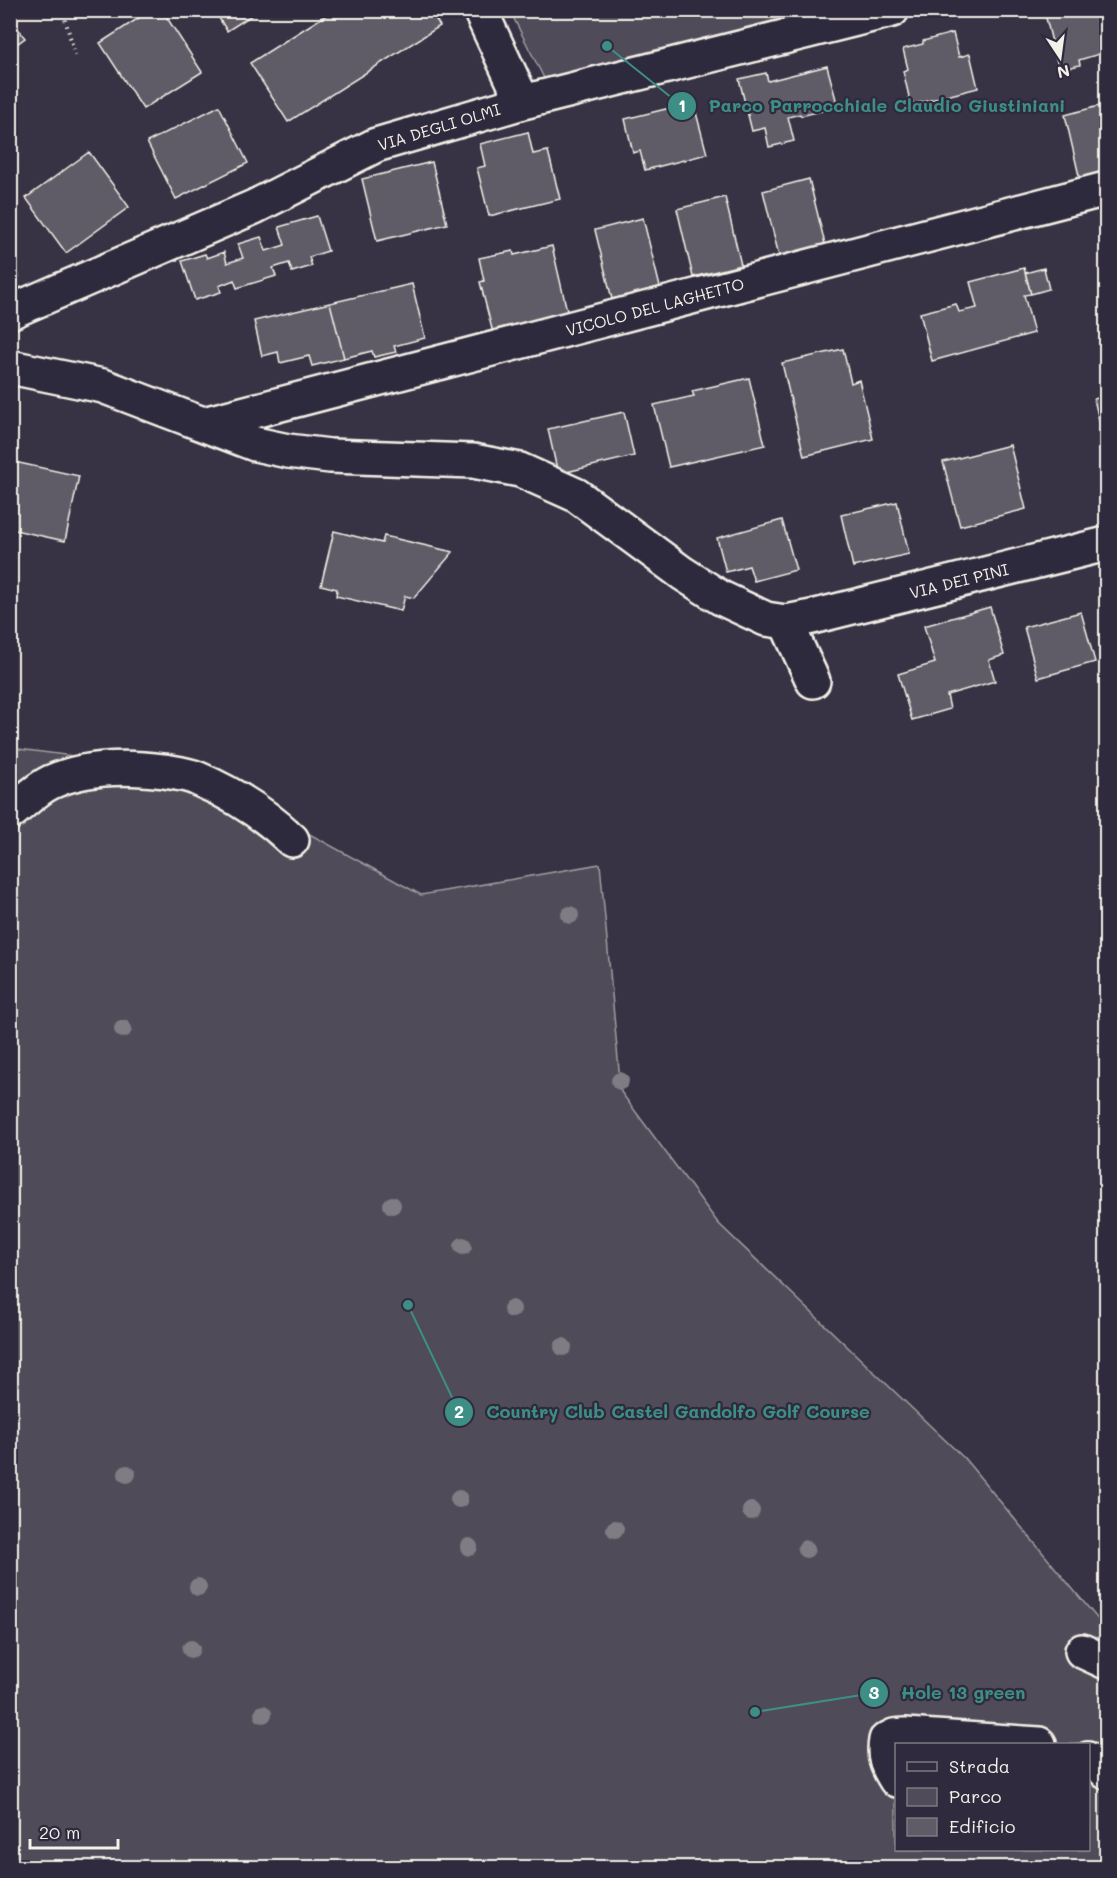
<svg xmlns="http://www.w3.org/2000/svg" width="1117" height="1878" font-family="Mali,sans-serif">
  <rect width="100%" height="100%" fill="#373244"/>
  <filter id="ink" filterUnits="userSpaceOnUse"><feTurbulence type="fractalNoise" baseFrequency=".0167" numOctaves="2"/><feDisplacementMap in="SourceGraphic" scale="12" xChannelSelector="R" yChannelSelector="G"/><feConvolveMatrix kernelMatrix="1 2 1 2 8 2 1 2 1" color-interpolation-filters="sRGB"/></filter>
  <g filter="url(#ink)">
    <path fill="#504b59" stroke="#a29ea0" stroke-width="1.5" fill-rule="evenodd" d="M510,11H825L546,82Z
      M11,748L196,772L421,895L600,864L621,1092L718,1223L964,1458L1106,1629V1867L11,1868ZM896,1744H1088V1850H896Z"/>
    <path fill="#5f5c67" stroke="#f4f1e8" stroke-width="1.5" d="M151,10H162L202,72L143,109L100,43Z
      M214,10H260L227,31Z
      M334,10H430L440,26L288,122L250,63Z
      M1059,10H1106V52L1079,60L1080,65L1059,70L1045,14Z
      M10,18L25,38L10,49Z
      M953,33L959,57L970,54L978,88L911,105L903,71L908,69L903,49L923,44V41Z
      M827,66L838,107L801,116L800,114L788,117L794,141L769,147L765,128L752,131L739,79L766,73L768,81Z
      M1106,104V173L1080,180L1065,115Z
      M694,105L707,154L645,170L640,151L633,153L625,119L670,108L671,111Z
      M219,106L248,163L176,199L147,142Z
      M528,132L533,154L548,151L560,199L489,216L477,168L485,166L480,144Z
      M89,152L129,207L66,253L26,198Z
      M432,162L447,224L377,241L362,179Z
      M809,179L826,248L780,260L763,191Z
      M725,197L741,265L693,277L677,209Z
      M317,216L328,251L309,257L312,266L292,272L289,263L273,268L276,276L237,288L234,280L219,286L221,292L195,300L182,261L205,254L207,258L224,252L227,263L243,258L238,244L261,237L266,251L285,245L279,227Z
      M643,218L660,287L612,299L595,230Z
      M552,246L568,315L493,333L480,282L484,281L479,258L513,251L514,255Z
      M10,265L19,276L10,282Z
      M1024,268L1031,294L1024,295L1034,333L932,361L920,313L956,304L959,312L977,308L970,282Z
      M1044,268L1049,289L1031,294L1025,273Z
      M412,284L425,338L394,346L396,352L374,357L372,351L344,358L330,303Z
      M330,303L344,358L312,366L309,356L280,363L278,352L262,356L254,321Z
      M843,349L851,383L859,380L873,439L804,456L782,363Z
      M749,378L765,445L669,467L654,405L694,396L692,391Z
      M1106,396V449L1094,399Z
      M624,412L634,456L558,474L548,429Z
      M1010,445L1026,509L960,526L943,462Z
      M10,461L79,476L65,541L10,529Z
      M897,502L909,554L853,567L841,515Z
      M782,520L796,570L754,581L749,566L726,572L717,538Z
      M334,531L382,543L384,536L453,552L414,598L405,596L401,611L336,596L337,589L321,585Z
      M990,607L1004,655L989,660L995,681L947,695L950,709L912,720L898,674L935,663L924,626Z
      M1081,612L1095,662L1038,678L1024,627Z"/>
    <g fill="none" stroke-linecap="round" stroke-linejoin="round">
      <g stroke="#f4f1e8" stroke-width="38">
        <path id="minor" d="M480,10L523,102
          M10,312L254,207L376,145L523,102L892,10
          M10,367L103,386L255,444L288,451L330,456L473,461L520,470L576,495L682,573L721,598L766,619L786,622L812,617L1106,544
          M204,424L1106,189
          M786,622L813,681
          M10,813C23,803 36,789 51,782C86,766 126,766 164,771C175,773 186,774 196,778C231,793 265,814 292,840
          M1082,1651L1106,1662
          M1088,1759L1099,1764L1106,1772
          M896,1780C887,1766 883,1757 886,1740L894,1736L905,1735L1039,1744"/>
      </g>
      <path stroke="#f4f1e8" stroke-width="4" stroke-dasharray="1.5 4.5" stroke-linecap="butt" d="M58,10L65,19L76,58"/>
      <use href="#minor" stroke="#2f2a3d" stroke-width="33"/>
    </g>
    <g fill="#807b83">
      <circle cx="570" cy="915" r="9"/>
      <circle cx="123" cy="1029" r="9"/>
      <circle cx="620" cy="1081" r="9"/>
      <circle cx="392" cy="1205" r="9"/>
      <circle cx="463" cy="1246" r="9"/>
      <circle cx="512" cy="1309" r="9"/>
      <circle cx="563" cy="1347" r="9"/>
      <circle cx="127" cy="1474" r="9"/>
      <circle cx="459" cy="1499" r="9"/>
      <circle cx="751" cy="1511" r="9"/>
      <circle cx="615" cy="1529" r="9"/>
      <circle cx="469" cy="1547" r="9"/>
      <circle cx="806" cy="1549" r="9"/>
      <circle cx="198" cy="1587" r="9"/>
      <circle cx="191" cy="1649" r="9"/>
      <circle cx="263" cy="1714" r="9"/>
    </g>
  </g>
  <g text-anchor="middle" stroke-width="4.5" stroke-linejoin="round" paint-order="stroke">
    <g font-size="16" fill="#f4f1e8" stroke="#2f2a3d">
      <text transform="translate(439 127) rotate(-17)" y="6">VIA DEGLI OLMI</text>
      <text transform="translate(655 307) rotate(-15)" y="6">VICOLO DEL LAGHETTO</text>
      <text transform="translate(959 581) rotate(-14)" y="6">VIA DEI PINI</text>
    </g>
  </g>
  <path fill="none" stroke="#3d8f86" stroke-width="2" d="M607 46L682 106M408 1305L459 1412M755 1712L874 1693"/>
  <g fill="#3d8f86" stroke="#2f2a3d" stroke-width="2">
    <circle cx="607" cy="46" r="6"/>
    <circle cx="408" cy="1305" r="6"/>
    <circle cx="755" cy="1712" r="6"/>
    <circle cx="682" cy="106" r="15"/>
    <circle cx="459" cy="1412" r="15"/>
    <circle cx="874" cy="1693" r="15"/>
  </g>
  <g font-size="18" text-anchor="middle" font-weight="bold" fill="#fff">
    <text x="682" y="112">1</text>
    <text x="459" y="1418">2</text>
    <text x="874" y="1699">3</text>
  </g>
  <g font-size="18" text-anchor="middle" font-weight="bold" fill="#3d8f86" stroke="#2f2a3d" stroke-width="4.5" stroke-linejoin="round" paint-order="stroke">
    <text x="887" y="112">Parco Parrocchiale Claudio Giustiniani</text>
    <text x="678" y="1418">Country Club Castel Gandolfo Golf Course</text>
    <text x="963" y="1699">Hole 13 green</text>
  </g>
  <rect width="1117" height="1878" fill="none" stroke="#2f2a3d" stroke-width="36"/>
  <rect x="18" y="18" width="1081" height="1842" fill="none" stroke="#f4f1e8" stroke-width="2" filter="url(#ink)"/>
  <rect x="895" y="1743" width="195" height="108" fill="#2f2a3d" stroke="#7e7a81" stroke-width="1.5"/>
  <rect x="907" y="1762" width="30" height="9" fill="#2f2a3d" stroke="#7e7a81" stroke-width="1.5"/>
  <text x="949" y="1773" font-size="18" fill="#f4f1e8">Strada</text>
  <rect x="907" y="1788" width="30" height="18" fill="#504b59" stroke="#7e7a81" stroke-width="1.5"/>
  <text x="949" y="1803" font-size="18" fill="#f4f1e8">Parco</text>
  <rect x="907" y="1818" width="30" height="18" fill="#5f5c67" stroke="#7e7a81" stroke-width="1.5"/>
  <text x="949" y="1833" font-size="18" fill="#f4f1e8">Edificio</text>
  <g transform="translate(1060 57) rotate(167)" stroke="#2f2a3d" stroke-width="4.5" paint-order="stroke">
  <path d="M0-4.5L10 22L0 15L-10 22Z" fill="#f4f1e8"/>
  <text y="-9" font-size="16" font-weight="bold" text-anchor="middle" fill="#f4f1e8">N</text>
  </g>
  <path d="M30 1839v9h88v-9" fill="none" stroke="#f4f1e8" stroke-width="3"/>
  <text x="39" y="1839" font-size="18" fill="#f4f1e8" stroke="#2f2a3d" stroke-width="4.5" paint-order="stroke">20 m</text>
</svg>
